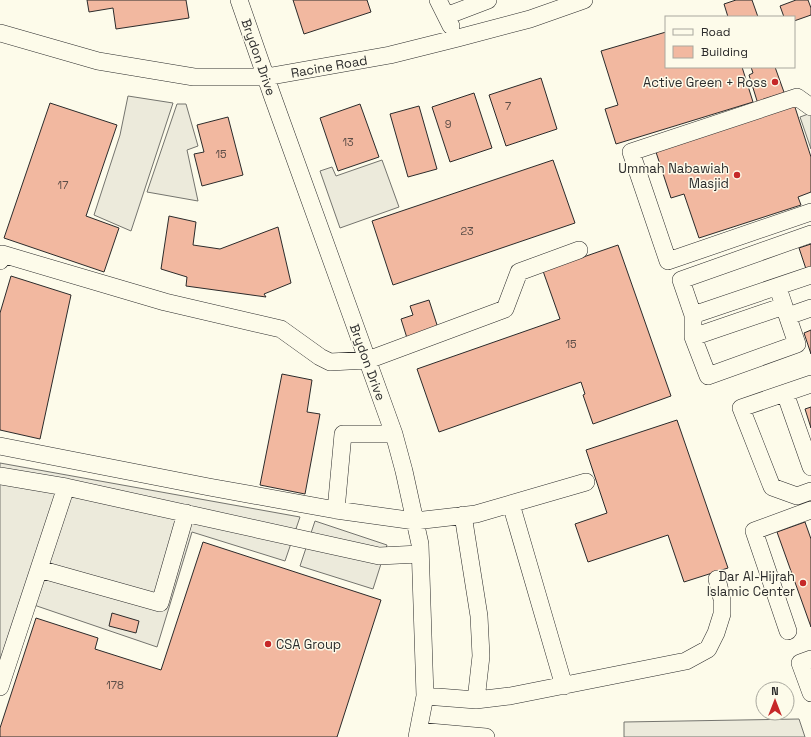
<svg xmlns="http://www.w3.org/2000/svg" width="811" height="737" font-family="'Space Grotesk',sans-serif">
  <rect width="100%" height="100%" fill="#fdfbea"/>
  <path fill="#eceadb" stroke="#74746e" d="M128,96L173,103L131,231L94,215L120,135Z
    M177,104H186L198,146L187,150L198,201L147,192Z
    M811,113V149L800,117Z
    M382,160L399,207L340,228L320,171L332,167L336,176Z
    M0,463L300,517L285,561L192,532L157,647L31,604L0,696Z
    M315,521L387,545L373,589L300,566Z
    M799,719L805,737H624V722Z"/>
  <path fill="#f2b8a0" stroke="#2b2b2b" d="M87,0H186L189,18L116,29L113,8L89,12Z
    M294,0H367L371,12L304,34L293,0Z
    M736,0H752L758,17H728L724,4Z
    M796,0H808L811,8V15L794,21V17H784L780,6Z
    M666,32V67H742L753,102L616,144L605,109L618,105L601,51Z
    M751,67H775L785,95L758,104L749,75L753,73Z
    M541,78L557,129L506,146L489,95Z
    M474,93L492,148L450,162L432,107Z
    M793,101L811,157V192L798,197L801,205L699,238L684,194L671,198L654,146Z
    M50,103L117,125L86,216L119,228L104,272L4,238Z
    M360,104L379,157L338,171L320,118Z
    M419,106L437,169L408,177L390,114Z
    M228,117L243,175L202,186L194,154L204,152L197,125Z
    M553,160L575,223L393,285L372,221Z
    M169,216L196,222L193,245L220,249L278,227L291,283L264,294L266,297L186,286L187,277L161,269Z
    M811,244V268L806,269L799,248Z
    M618,245L671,396L593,424L583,395L585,394L581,382L439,432L417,369L560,319L543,271Z
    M11,276L71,295L40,439L0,430V313Z
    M429,300L438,328L407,338L401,319L413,315L410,306Z
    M811,330V354L804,333Z
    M282,374L312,380L307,412L320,414L305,494L260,485Z
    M811,407V428L805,409Z
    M677,420L728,568L684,582L668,535L588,562L575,524L607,513L586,450Z
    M805,522L811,539V627L777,532Z
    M203,542L381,600L337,737H0V728L36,618L98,638L95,649L161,670Z
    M112,613L139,621L136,633L109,626Z"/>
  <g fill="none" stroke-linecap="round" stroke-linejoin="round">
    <g stroke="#2b2b2b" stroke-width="18">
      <path id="minor" d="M239,0L272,95L394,434L404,471L420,544L425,696L417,737
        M438,0L451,26
        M446,16L488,0
        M0,33L98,61L194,77H266L390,55L458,38L530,19L584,0
        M811,107L797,97L631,152L668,261L811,212
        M0,261L2,254L165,302L281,329L320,357L330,362L368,360L505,309L519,272L579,250
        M784,306L797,344L708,376L693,337V315L681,280L811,234
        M693,315L811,275
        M788,316L811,308
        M693,337L784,306L780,294
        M811,384L741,408L772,487L797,496L811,491
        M785,393L811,467
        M0,446L209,487L336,510L415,521L476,514L586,482
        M0,476L66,487
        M511,504L564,686
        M336,510L343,434H394
        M463,515L479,616L481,656L476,700
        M39,569L160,603L186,513
        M788,631L754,531L811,510
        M811,659L800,663L811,693
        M0,687L66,487L379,556L420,554
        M425,696L476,700L510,696L686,661L708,649L716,633L722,614V599L717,579
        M418,731L486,737"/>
    </g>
    <use href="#minor" stroke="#fdfbea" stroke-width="17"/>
  </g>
  <g fill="#c62828" stroke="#fdfbea" stroke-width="1.5">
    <circle cx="775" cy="82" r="4"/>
    <circle cx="737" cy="175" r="4"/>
    <circle cx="803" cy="583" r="4"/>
    <circle cx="268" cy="644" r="4"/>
  </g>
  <g text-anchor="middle" stroke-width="3" stroke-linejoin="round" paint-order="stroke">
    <g font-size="11" fill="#5d4e48">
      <text x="508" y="110">7</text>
      <text x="448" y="128">9</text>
      <text x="348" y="146">13</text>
      <text x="221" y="158">15</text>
      <text x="63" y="189">17</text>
      <text x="467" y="235">23</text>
      <text x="571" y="348">15</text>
      <text x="115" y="689">178</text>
    </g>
    <g font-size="13" fill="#2b2b2b" stroke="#fdfbea">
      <text transform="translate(259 57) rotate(71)" y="5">Brydon Drive</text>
      <text transform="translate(329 66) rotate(-10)" y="5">Racine Road</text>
      <text transform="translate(368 362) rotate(70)" y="5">Brydon Drive</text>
    </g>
    <g font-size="13" fill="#2b2b2b" stroke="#fdfbea" text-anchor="end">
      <text x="767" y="87">Active Green + Ross</text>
      <text x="729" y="173">Ummah Nabawiah<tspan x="729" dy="15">Masjid</tspan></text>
      <text x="795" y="581">Dar Al-Hijrah<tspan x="795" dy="15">Islamic Center</tspan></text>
      <text x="276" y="649" text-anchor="start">CSA Group</text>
    </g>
  </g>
  <rect x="665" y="16" width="130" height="52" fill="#fdfbea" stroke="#a9a89e"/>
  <rect x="673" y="29" width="20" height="6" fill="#fdfbea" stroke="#a9a89e"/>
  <text x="701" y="36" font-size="12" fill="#2b2b2b">Road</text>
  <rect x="673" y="46" width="20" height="12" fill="#f2b8a0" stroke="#a9a89e"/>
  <text x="701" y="56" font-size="12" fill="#2b2b2b">Building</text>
  <g transform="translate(775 701)"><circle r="19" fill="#fdfbea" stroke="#a9a89e"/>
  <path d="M0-3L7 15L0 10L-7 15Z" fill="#c62828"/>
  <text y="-6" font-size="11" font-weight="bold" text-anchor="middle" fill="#2b2b2b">N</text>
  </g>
</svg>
